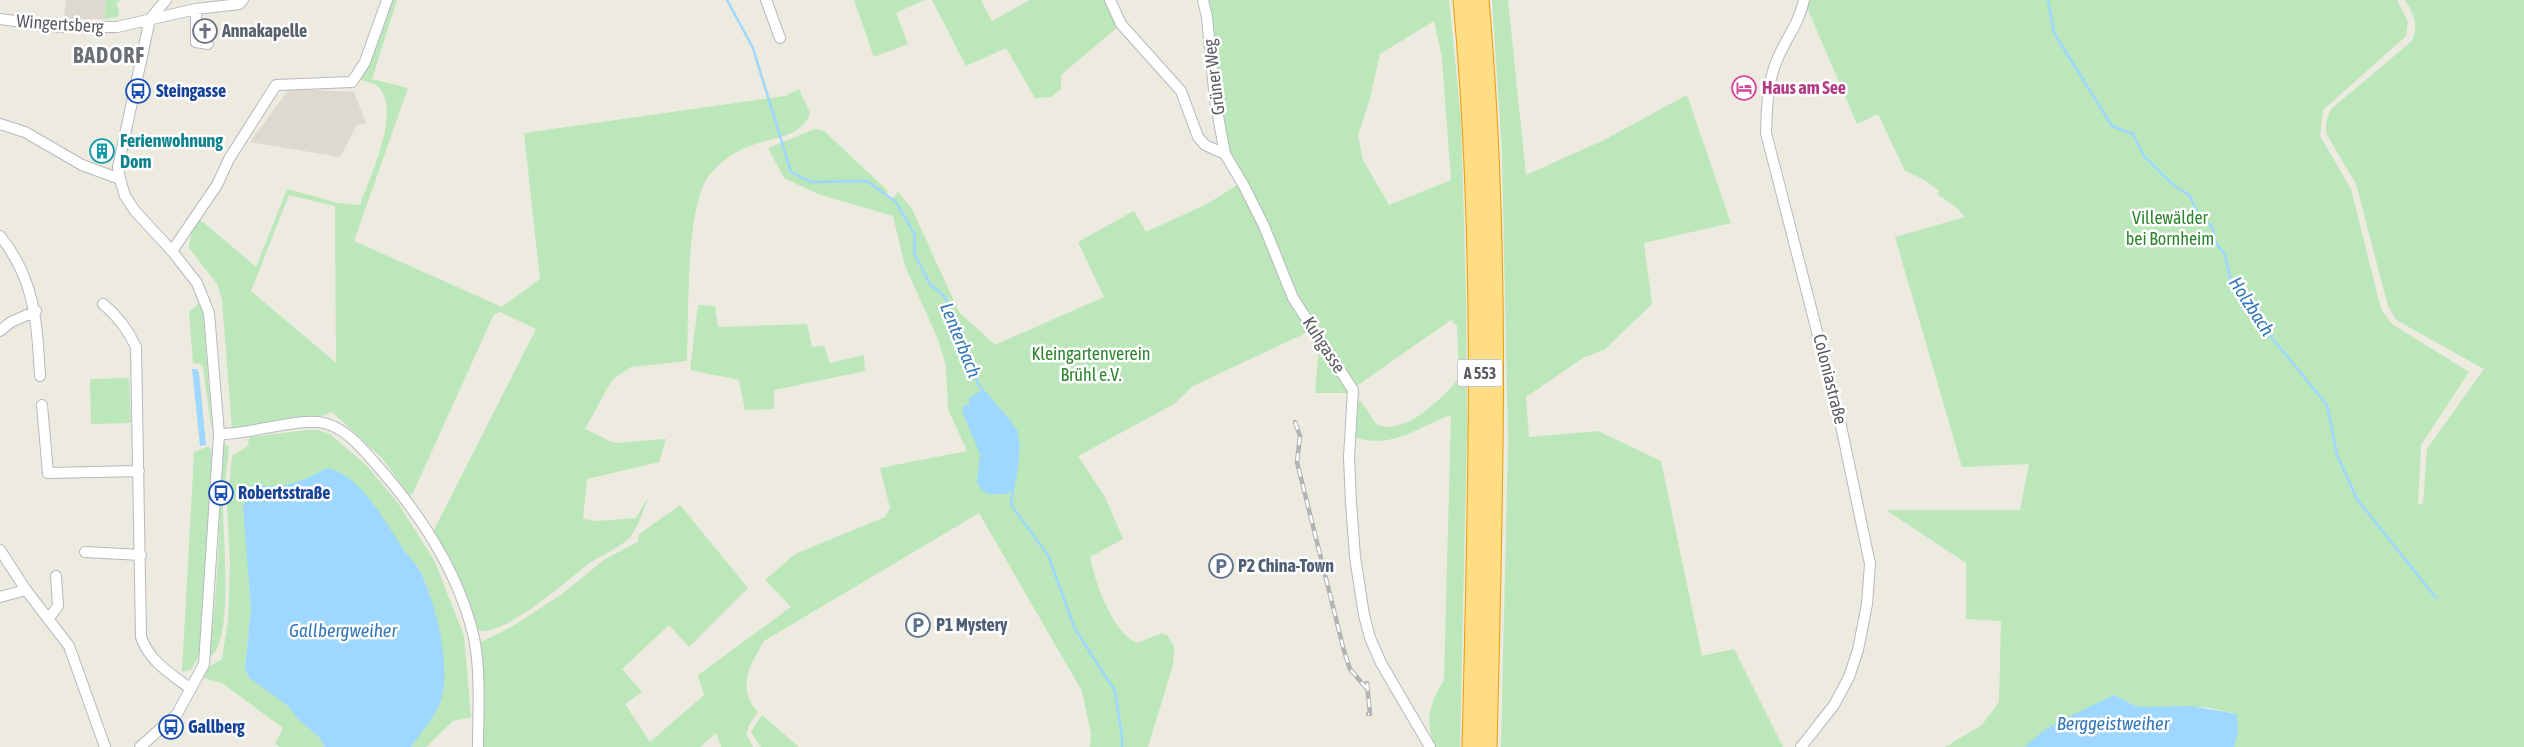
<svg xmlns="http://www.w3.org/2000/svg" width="2524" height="747" font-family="'Asap Condensed',sans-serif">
  <rect width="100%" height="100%" fill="#edeae0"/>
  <path fill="#ddd9cf" d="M66,0H106L104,19H64Z
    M289,89L354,92L366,123L357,125L340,157L250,142Z"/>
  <path fill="#bbe7ba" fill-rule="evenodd" d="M106,0H122L116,3L119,11L118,17L104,19Z
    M390,0H397L372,79L408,88L354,241L502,307L540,279L524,133L785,96L799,89L810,113C802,138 772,137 750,146C735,151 718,163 708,177C685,210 689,317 687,361L631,367L612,380L585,429L614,443L666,439L659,462L587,479L583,519L597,521L636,518L650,494C644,507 640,523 631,536C625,545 598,557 587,565C568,580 497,643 475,629L433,532L536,329L500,312L494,314L412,495L408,494L382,458L332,412L315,418L232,429L222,300L217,284L189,248L192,226L197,217L256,267L287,189L338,203L360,205C370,177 399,117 381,90C377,83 368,82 361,80ZM289,195L335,206L336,363L251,291Z
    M854,0H924L896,13L908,44L874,57Z
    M932,0H981L992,21L1030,0H1107L1119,26L1061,75V89L1051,97L1035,98L1006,48L966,66Z
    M1205,0H1449L1461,120L1466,295L1467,427L1460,747H1435C1424,722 1430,702 1444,680L1451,415C1417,427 1393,450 1354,437L1357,402L1361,401L1376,424C1403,438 1443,398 1459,378L1457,326L1451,320L1355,387L1296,297L1228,152L1219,109ZM1434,21L1442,58L1451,180L1389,205L1363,160L1358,136L1370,98L1380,54Z
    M1492,0H1508L1526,175L1604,140L1687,95L1731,223L1644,243L1652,304L1604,350L1583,358L1526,397L1529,437L1598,431L1661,461L1702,656L1734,649L1783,747H1501L1508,442L1502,153Z
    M1806,0H2397L2408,22L2406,36L2323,110L2320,136L2351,189L2381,309L2392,324L2469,372L2421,445L2418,505L2423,503L2427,449L2484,369L2396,320L2388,306L2356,184L2326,133V122L2331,109L2412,41C2419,24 2414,15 2405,0H2524V747H2227L2233,713L2204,707H2138L2114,695L2025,747H1945L1982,725L1999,702L2001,621L1966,619V563L1886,510H2020L2029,464L1962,467L1895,237L1965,217L1957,208L1937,194L1939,191C1929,182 1918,176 1905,171L1878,114L1857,124L1809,12Z
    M815,129L824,131L887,190V198L892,200L898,192L912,209L959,312L995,345L1104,297L1078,242L1134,211L1146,232L1209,203L1237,185L1259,225L1260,232L1265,233L1310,331L1193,386L1174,404L1078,456L1105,497L1123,539L1090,557C1095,582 1112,632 1137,643L1162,633L1168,636L1174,647L1173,665L1148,747H1090L1091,734L1082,691L979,513L764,641C750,664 736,689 758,712L750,723L746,734L753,747H721L716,733L700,747H484L481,642L513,626L562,594L605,559L638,542L639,534L680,505L748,588L689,647L669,625L622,669L642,692L625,704L650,742L704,695L698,675L791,607L765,580L795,554L885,517L890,508L880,468L967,451L948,409L946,366L938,339L905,266L893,216L818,194L784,178L768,148ZM964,405H969L997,495L980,459L979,447L964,417Z
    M202,301L212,427H211L203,367L201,364L193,363L189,312Z
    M698,305L715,306L718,327L807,324L812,347L824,346L830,363L864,355L865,371L774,390V409L745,410L739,380L690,370Z
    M1319,345L1351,393H1315Z
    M129,378L131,423L91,424L90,379Z
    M307,430H318L330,434L366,465L398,503L435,562L464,636L471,717L453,721L426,747H411L443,694L444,682L437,622L429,592L422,574L404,550L327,468C300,483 284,490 253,484L249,584L251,609L245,668L249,678L287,705L298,719L320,738L325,747H280L275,744L283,728L222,683L204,678L207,668L222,659L228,620L230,564L227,506L232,456L248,446L249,437Z
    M222,443L229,446C228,467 223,487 223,507C223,541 233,630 213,655L208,656C220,587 219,514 222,443Z
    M209,446L212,453L202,648L192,669L182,672L194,452Z
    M762,715L799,747H761L751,732Z"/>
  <path fill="#9ed7ff" d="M192,369H197L199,373L206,445L200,446Z
    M980,391L987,395L1018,431L1017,474L1012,490L1007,494H988L982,490L977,483L980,454L962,411L964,405H969V398Z
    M327,468C360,474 386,523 403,549C410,558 419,567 423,577C436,607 449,659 443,692C439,714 423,729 411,747H325L320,738L298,719L287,705L249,678L245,668L251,609L243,507L248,492L253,484C282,490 302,482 327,468Z
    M2114,695L2138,707L2190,706L2237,714L2238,733L2234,747H2025L2043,731L2062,720Z"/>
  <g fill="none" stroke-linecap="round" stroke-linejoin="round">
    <path stroke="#9ed7ff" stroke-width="2.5" d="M727,0L753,48L791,172L811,182L867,181L896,202L915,235L914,253L930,284L945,297L979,386L1011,423
      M2048,0L2054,33L2112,126L2133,134L2143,155L2171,183L2190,196L2200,218L2212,226L2216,243L2225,255L2231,282L2249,301L2259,322L2327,405L2337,455L2357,499L2436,598
      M1018,439C1020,461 1013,482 1011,505L1048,555L1075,629L1115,691L1122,737V747"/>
    <g stroke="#b6b9be" stroke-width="12">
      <path id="street" d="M766,0L780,38
        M1110,0L1121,24L1181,91L1198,137L1205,145L1225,154
        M1203,0L1207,17L1215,100L1225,154L1244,186L1264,226L1293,298L1353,390L1349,457L1351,502L1355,557L1364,615L1370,638L1381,663L1430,747
        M196,9V42L208,44
        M0,19L59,27H117L196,9L239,4L243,0
        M0,124L25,132L82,165L120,179
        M0,236C35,279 37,323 40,376
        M172,251L217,185L229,159L276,85L352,82L365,62L387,0
        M103,304C118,316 128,330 136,347L141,637C149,661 171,674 191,689
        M0,331L11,322L36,311
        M42,405L48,473L139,471
        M219,434C249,435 298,417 324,423C345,428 361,447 374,462C418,511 459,572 474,638C481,673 478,711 478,747
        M0,550L26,590L69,646L105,747
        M85,552L141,555
        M0,597L26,590
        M49,618L58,606L56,576
        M140,747L177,714L204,664L219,434L209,313L197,283L172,251L135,211L125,196L120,179L118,167L150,19L166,0
        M1801,747L1834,705L1849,677L1858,650L1867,604L1870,564L1840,421L1766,133C1767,107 1767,84 1777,60C1786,38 1799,24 1804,0"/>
    </g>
    <g stroke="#ed9d00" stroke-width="21">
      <path id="highway" d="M1463,0C1486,249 1478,497 1472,747
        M1479,0C1501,249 1493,498 1487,747"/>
    </g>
    <use href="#street" stroke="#fff" stroke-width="10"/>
    <use href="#highway" stroke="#ffdd85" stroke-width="19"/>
    <g stroke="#b2b3b3" stroke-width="4.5">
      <path id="rail" d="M1295,422L1300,436L1297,462L1344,651L1350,669L1367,689
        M1367,683L1370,714H1368"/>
    </g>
    <use href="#rail" stroke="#fff" stroke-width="2.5" stroke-dasharray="8" stroke-linecap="butt"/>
  </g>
  <defs>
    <g id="church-ring" transform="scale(1.25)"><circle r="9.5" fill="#fff" stroke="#6b7280" stroke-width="1.5"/><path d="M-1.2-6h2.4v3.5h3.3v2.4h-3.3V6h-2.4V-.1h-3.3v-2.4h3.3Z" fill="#6b7280"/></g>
    <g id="hotel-ring" transform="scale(1.25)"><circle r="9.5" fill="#fff" stroke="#d1479c" stroke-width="1.5"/><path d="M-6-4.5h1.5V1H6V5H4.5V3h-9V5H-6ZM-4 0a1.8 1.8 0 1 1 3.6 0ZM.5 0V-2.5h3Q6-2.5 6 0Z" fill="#d1479c"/></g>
    <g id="bus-ring" transform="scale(1.25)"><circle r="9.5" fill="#fff" stroke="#1a4fb4" stroke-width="1.5"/><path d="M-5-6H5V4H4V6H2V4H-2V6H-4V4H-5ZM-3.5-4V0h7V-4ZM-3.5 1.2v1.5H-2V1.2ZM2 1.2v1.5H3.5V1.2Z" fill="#1a4fb4"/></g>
    <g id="building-ring" transform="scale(1.25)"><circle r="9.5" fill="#fff" stroke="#0f9aa8" stroke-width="1.5"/><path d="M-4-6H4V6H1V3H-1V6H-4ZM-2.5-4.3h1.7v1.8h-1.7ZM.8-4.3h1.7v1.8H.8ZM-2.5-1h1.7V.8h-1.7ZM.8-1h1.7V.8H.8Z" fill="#0f9aa8"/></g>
    <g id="parking-ring" transform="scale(1.25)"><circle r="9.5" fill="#fff" stroke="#5c6f8a" stroke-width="1.5"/><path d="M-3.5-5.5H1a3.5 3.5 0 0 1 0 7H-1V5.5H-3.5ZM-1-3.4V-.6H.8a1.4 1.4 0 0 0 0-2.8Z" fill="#5c6f8a"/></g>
  </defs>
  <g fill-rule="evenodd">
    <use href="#church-ring" x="205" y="31"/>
    <use href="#hotel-ring" x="1744" y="88"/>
    <use href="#bus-ring" x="138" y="91"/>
    <use href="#building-ring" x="102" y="151"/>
    <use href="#bus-ring" x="221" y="493"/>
    <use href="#parking-ring" x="1221" y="566"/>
    <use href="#parking-ring" x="918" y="625"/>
    <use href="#bus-ring" x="171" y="727"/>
  </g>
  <g text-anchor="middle" stroke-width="5" stroke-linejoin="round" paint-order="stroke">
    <rect fill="#fff" stroke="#8b8e91" stroke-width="1" x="1457.5" y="359.5" width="45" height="27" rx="4"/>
    <g font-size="16" font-weight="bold" fill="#595d62">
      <text x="1480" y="379">A 553</text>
    </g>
    <g font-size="18" fill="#595d62" stroke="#fff">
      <text transform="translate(60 24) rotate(4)" y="6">Wingertsberg</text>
      <text transform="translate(1214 77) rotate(-97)" y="6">Grüner Weg</text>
      <text transform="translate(1324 345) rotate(57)" y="6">Kuhgasse</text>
      <text transform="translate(1830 379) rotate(76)" y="6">Coloniastraße</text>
    </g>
    <g font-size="18" font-weight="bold" fill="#5b616d" stroke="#fff" text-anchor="start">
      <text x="222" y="37">Annakapelle</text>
    </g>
    <g font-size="18" font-weight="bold" fill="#b23c85" stroke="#fff" text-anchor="start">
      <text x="1762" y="94">Haus am See</text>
    </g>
    <g font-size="18" font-weight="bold" fill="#164399" stroke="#fff" text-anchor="start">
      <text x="156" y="97">Steingasse</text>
      <text x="238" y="499">Robertsstraße</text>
      <text x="188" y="733">Gallberg</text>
    </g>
    <g font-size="18" font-weight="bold" fill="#0d838f" stroke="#fff" text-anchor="start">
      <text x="120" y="147">Ferienwohnung<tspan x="120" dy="21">Dom</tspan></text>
    </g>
    <g font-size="18" fill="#2e852f" stroke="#fff">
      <text x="2170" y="224">Villewälder<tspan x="2170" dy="21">bei Bornheim</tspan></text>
      <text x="1091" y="360">Kleingartenverein<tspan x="1091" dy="21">Brühl e.V.</tspan></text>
    </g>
    <g font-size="18" font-weight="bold" fill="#4e5e75" stroke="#fff" text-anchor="start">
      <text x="1238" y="572">P2 China-Town</text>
      <text x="936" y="631">P1 Mystery</text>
    </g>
    <g font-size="19" font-style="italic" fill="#3578b8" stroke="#fff">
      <text transform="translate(2252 306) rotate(57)" y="7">Holzbach</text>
      <text transform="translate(961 340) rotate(68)" y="7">Lenterbach</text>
      <text x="343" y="637">Gallbergweiher</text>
      <text x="2113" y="730">Berggeistweiher</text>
    </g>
    <g font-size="22" font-weight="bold" letter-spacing="1" fill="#6a6f74" stroke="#fff">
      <text x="109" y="63">BADORF</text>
    </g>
  </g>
</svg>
